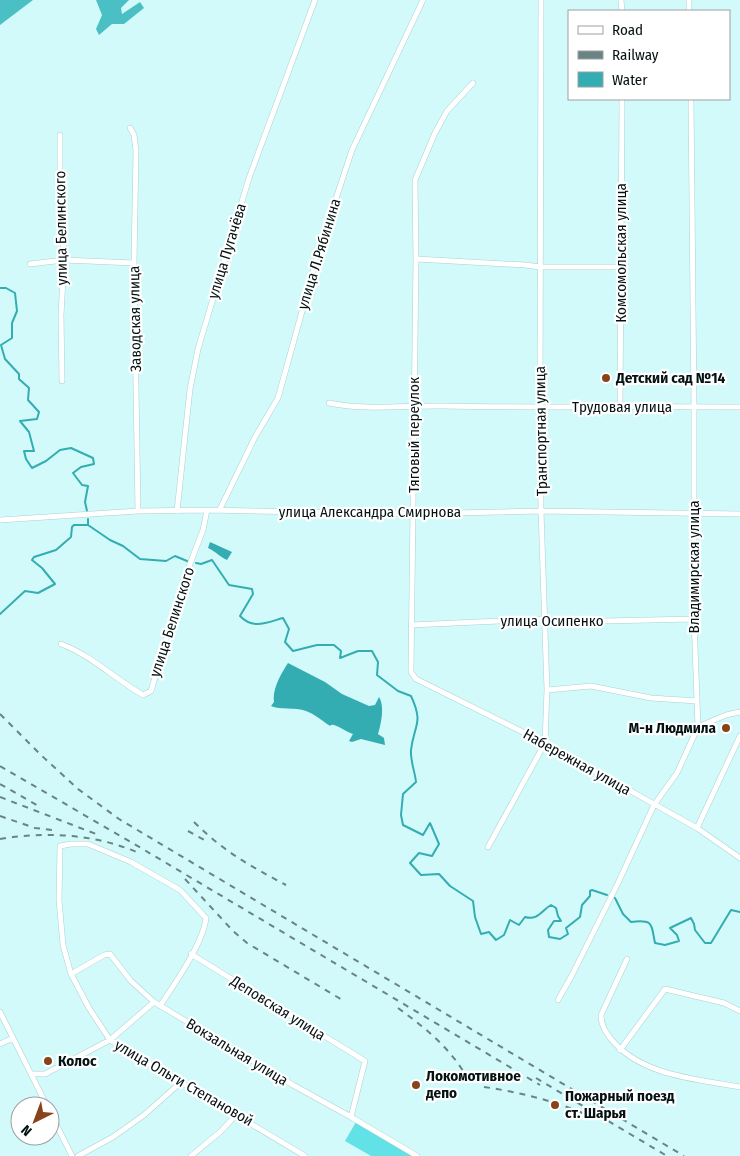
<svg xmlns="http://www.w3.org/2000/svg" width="740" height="1156" font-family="'Fira Sans Condensed',sans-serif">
  <rect width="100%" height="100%" fill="#d3fafb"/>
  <path fill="#62e2e6" d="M356,1122L413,1156H371L345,1141Z"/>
  <path fill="#4bc0c4" d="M0,0H33L0,25Z
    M96,0H129L121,8L122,14L140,2L144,8L124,24H112L99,35L96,29L102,15Z"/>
  <path fill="#33adb1" d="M210,542L232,552L227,560C220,557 215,551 208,548Z
    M288,663L325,682L342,694L369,706L375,705L379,697C385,706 381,724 378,734L384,738L385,745L361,739L352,742L349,741L353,734C346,732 341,727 334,725C328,724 333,728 327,724C320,719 314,714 306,711C295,707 280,710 271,706L274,702C272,689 281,674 288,663Z"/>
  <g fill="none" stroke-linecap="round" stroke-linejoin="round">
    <path stroke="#33adb1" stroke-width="2" d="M0,288H6L15,293L17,311L12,323V338L1,345L5,359L19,374V379L29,388L28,400L39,412L37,419L20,421L29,432L34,451H24L26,459L32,468L46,461L60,450L71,448L93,458L94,464L81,467L73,473L82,485L88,486L85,502L87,511
      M88,525V519
      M196,563L201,564L212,560L229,585L252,589L253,594L240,616C253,630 268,622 283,618L289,629L285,642L293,651L317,645H334L341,651L340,658L358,651H372L378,662L377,675L398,691L411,696C424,724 414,724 411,750C410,760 415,772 416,782L403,794L401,815L403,825L423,835L430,823L439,844L432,856L419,853L410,863L421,875L439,874L450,886L473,901L475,917L481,934L489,932L496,940L504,935L510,920L519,925L525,917C538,921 542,910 551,905L556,908L558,916L561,921H554L548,930L549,937L560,939L568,934L566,928L580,917L582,905L590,896V891L592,890L607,895
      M0,614L25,591L38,593L55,584L42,568L32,560L34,557L56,550L71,537L72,527L74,525H88L110,540L123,546L140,559L166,561L175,556L187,561
      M615,898L623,914L631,922C654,919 651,924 655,943L665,945L679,941L677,935L670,928L691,918L694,924L695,930L705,943H711L731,910L740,912"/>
    <g stroke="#abd1d1" stroke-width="6">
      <path id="street" d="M621,0L622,11
        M689,0V11
        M473,83L447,111L435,133L415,180L416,259L411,672L416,679L545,743L697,828L740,858
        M130,128L134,135L136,151L134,263L138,511
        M60,135V172L64,260L61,315L62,381
        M416,259L525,265L540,267H621
        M30,264L64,260L134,263
        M329,403C366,411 406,405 443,406C542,408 641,406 740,407
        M620,407L622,99
        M220,509L255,437L278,398L319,250L352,150L423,0
        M177,511L190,389L198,349L249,178L315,0
        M0,520L138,511L207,510L413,514L541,511L740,514
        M411,625L544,619L604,621L694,619
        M61,644C91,655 115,679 143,695L151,691L182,585L203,530L207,510
        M547,690L591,686L651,698L697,701
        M698,727L726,715L740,712
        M697,828L740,736
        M488,847L545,743L547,690L541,511L540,408L541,0
        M191,954L365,1061L351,1117
        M627,959L601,1015C601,1025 605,1031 611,1039C641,1076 697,1079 740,1087
        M71,974L104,955L110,954L131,981L154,1002L293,1085L351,1117L417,1156
        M558,1000L571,977L618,883L654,805L677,773L698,727L694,619V407L691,99
        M160,1006C175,983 203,944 206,918L180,890L131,862L88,844H71L60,846L59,900L63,945L71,974L89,1008L110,1040L305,1156
        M0,1012L47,1106
        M0,1044L13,1038
        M620,1050L665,989L724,1003L740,1011
        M31,1074H45L110,1040L154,1002
        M50,1112L72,1156
        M78,1156L113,1137L144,1115L180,1083
        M191,1156L220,1132L237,1114"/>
    </g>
    <use href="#street" stroke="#fff" stroke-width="5"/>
    <path stroke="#6a8384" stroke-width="2" stroke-dasharray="6 6" stroke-linecap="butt" d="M0,714L41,755L78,789L119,819L684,1156
      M0,766L141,848L540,1085
      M0,784L40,807
      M0,797L96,834
      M0,816L35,828L52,830
      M194,822C223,851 250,866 286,885
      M188,831L208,842
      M0,839C47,831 97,834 141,854
      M185,879L233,931L247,943L344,1001
      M398,1008C424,1027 448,1046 465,1074
      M536,1078L667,1156
      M484,1087C519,1092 555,1101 587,1115"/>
  </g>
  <g fill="#874319" stroke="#fff" stroke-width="2">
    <circle cx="606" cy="378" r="5"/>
    <circle cx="726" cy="728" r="5"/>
    <circle cx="48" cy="1061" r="5"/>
    <circle cx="416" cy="1085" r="5"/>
    <circle cx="555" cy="1105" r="5"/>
  </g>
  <g text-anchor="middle" stroke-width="4.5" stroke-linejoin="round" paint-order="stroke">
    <g font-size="15" fill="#051213" stroke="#fff">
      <text transform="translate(61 228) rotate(-91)" y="5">улица Белинского</text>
      <text transform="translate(227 251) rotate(-73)" y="5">улица Пугачёва</text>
      <text transform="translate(621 253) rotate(-90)" y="5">Комсомольская улица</text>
      <text transform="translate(319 254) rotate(-73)" y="5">улица Л.Рябинина</text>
      <text transform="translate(135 319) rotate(-91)" y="5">Заводская улица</text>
      <text x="622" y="412">Трудовая улица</text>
      <text transform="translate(541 431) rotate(-91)" y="5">Транспортная улица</text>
      <text transform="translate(414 435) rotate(-90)" y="5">Тяговый переулок</text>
      <text x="370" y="517">улица Александра Смирнова</text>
      <text transform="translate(694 567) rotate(-90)" y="5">Владимирская улица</text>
      <text x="552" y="626">улица Осипенко</text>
      <text transform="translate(172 622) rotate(-72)" y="5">улица Белинского</text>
      <text transform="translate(577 762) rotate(29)" y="5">Набережная улица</text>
      <text transform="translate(278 1008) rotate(32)" y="5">Деповская улица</text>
      <text transform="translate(237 1052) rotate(31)" y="5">Вокзальная улица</text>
      <text transform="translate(184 1083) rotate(30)" y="5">улица Ольги Степановой</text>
    </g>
    <g font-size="15" font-weight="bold" fill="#051213" stroke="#fff" text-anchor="start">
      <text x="616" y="383">Детский сад №14</text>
      <text x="716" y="733" text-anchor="end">М-н Людмила</text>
      <text x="58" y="1066">Колос</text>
      <text x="426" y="1081">Локомотивное<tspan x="426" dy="17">депо</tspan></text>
      <text x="565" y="1101">Пожарный поезд<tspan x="565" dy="17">ст. Шарья</tspan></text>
    </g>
  </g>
  <rect x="568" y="10" width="162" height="90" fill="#ffffff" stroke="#9ba0a1"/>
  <rect x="578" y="26" width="25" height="8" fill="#ffffff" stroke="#9ba0a1"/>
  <text x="612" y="35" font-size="15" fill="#051213">Road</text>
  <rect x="578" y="51" width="25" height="8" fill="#6a8384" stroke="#9ba0a1"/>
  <text x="612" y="60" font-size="15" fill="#051213">Railway</text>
  <rect x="578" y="72" width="25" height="15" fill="#33adb1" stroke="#9ba0a1"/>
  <text x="612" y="85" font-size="15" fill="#051213">Water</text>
  <g transform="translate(35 1121) rotate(222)"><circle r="24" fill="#ffffff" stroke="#9ba0a1"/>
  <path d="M0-4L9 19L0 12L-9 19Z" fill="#874319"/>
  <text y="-8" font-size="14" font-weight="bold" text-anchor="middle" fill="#051213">N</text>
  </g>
</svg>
